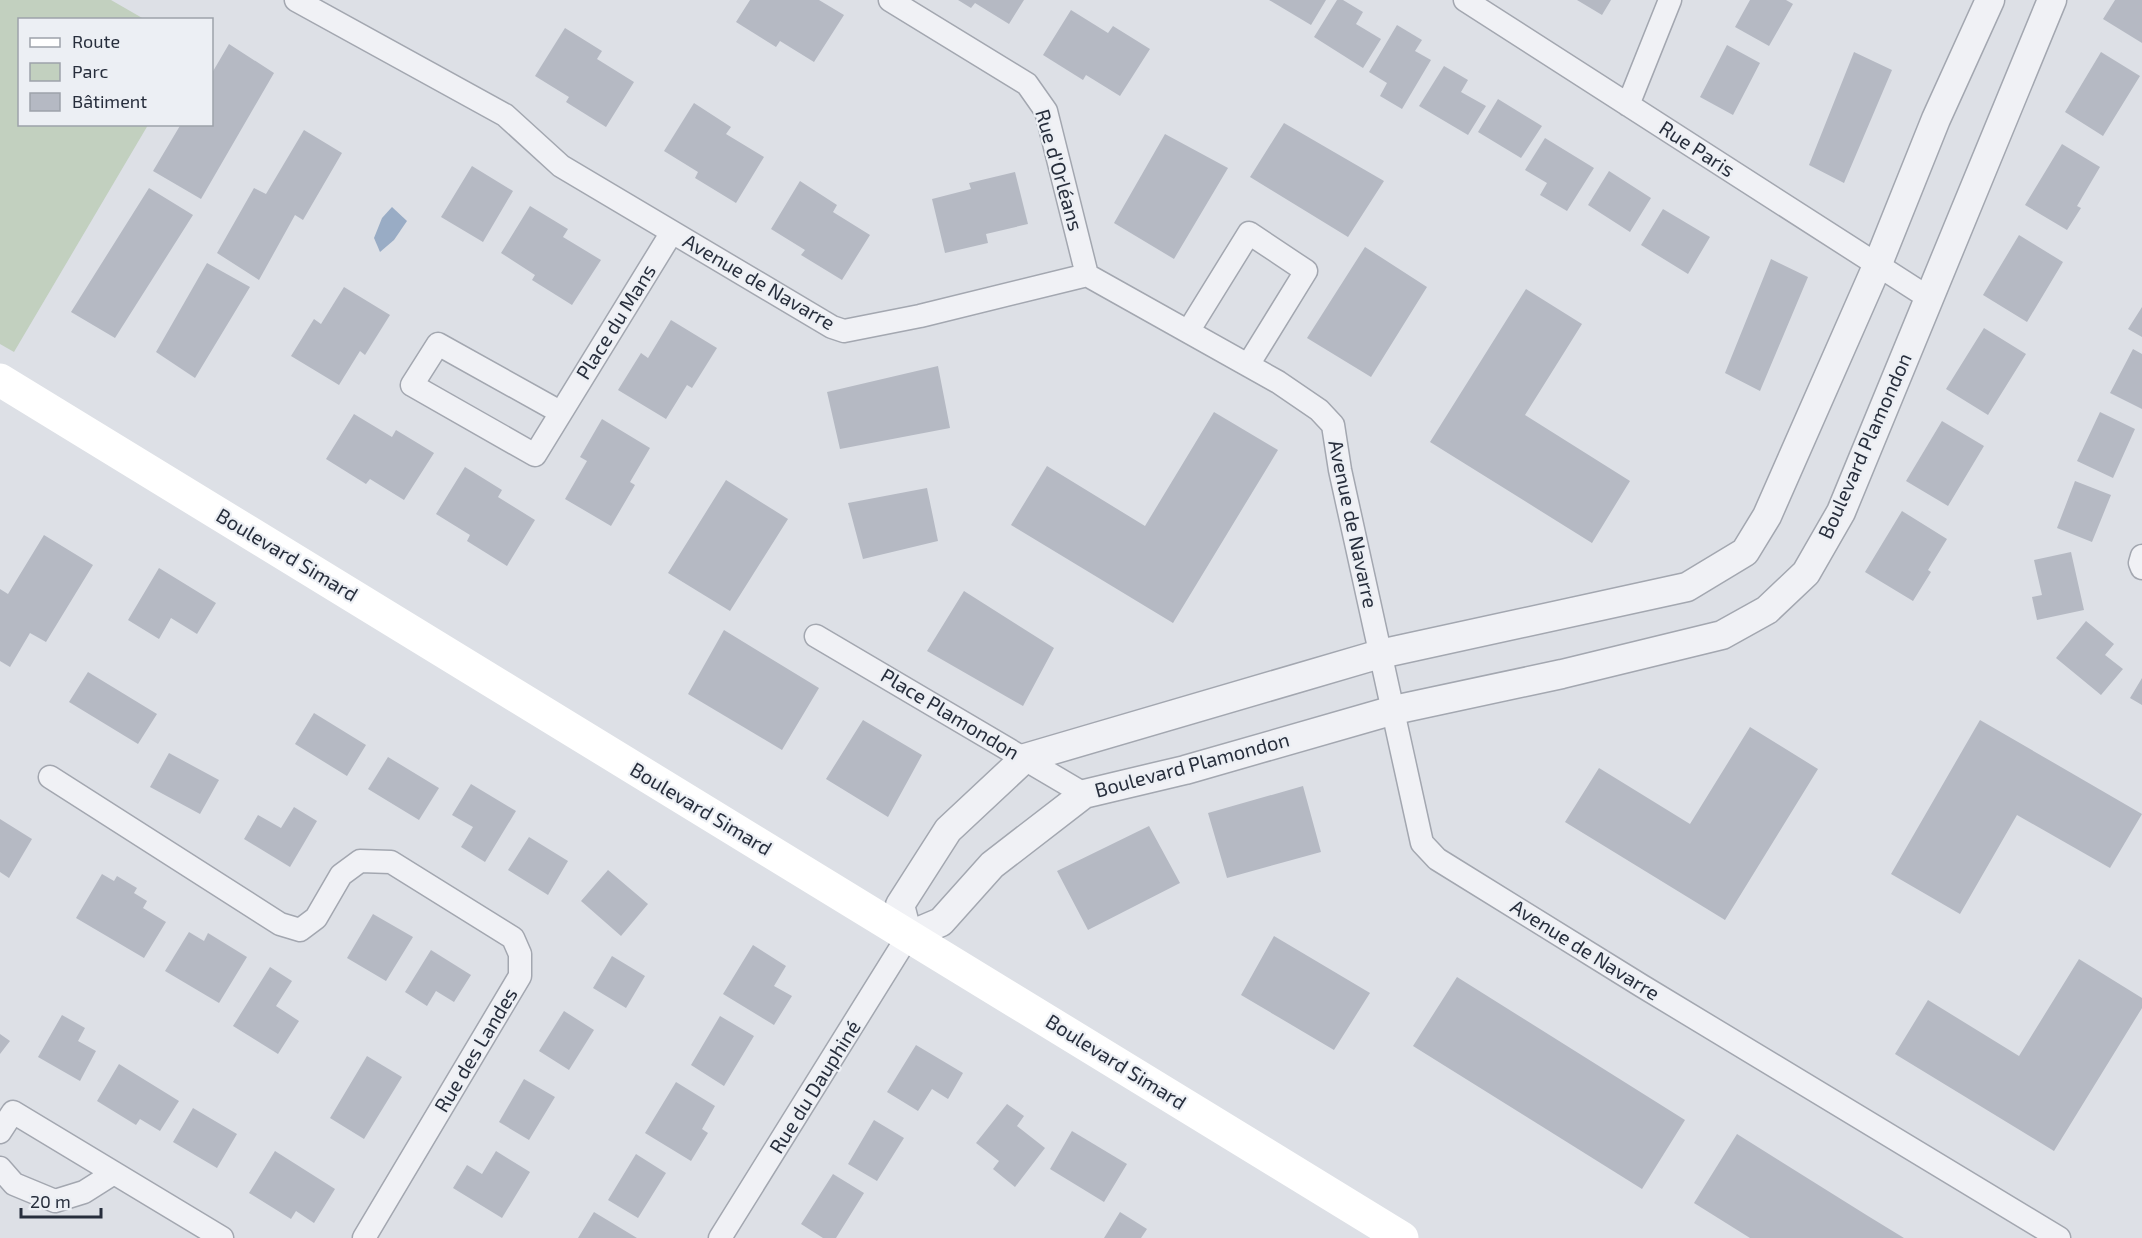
<svg xmlns="http://www.w3.org/2000/svg" width="2142" height="1238" font-family="'Exo 2',sans-serif">
  <rect width="100%" height="100%" fill="#dde0e6"/>
  <path fill="#c2d0bf" d="M0,0H111L144,19L20,20V124L148,125L14,352L0,344Z"/>
  <path fill="#99acc5" d="M392,207L407,221L394,240L380,252L374,238L382,218Z"/>
  <path fill="#b5b9c3" d="M750,0H819L844,15L814,62L780,41L776,47L736,22Z
    M958,0H1024L1009,24L975,3L971,8Z
    M1269,0H1326L1311,25Z
    M1337,0H1343L1363,12L1356,24L1381,39L1363,68L1314,37Z
    M1577,0H1611L1602,15Z
    M1750,0H1786L1793,4L1769,46L1735,27Z
    M2115,0H2142V43L2103,19Z
    M1071,10L1108,33L1113,26L1150,49L1120,96L1086,75L1083,80L1043,55Z
    M1397,25L1422,40L1415,51L1431,60L1402,109L1380,96L1387,83L1369,72Z
    M565,28L602,51L597,59L634,82L606,127L566,102L569,97L535,76Z
    M229,44L274,73L201,199L153,171L181,124H212V73Z
    M1727,45L1760,63L1733,115L1700,97Z
    M1854,52L1892,70L1844,183L1809,165Z
    M2101,52L2140,76L2103,136L2065,112Z
    M1444,66L1468,80L1461,92L1486,106L1468,135L1419,106Z
    M1498,99L1542,126L1521,158L1478,132Z
    M694,103L731,127L726,134L764,157L736,203L695,178L698,172L664,151Z
    M1284,123L1384,181L1348,237L1250,177Z
    M304,130L342,153L303,220L295,215L259,280L217,253L254,188L266,194Z
    M1165,134L1228,168L1174,259L1114,223Z
    M1545,138L1594,168L1567,211L1540,195L1547,183L1525,170Z
    M2062,144L2100,167L2077,206L2081,208L2067,230L2025,205Z
    M472,166L513,191L483,242L441,217Z
    M1609,171L1651,198L1630,232L1588,205Z
    M1015,172L1028,224L986,234L988,243L945,253L932,199L971,189L969,183Z
    M800,181L837,205L833,212L870,235L842,280L801,255L805,250L771,229Z
    M149,188L193,215L115,338L71,312Z
    M530,206L568,229L563,237L601,260L572,305L532,280L535,275L501,253Z
    M1663,209L1710,237L1688,274L1641,245Z
    M2019,235L2063,262L2027,322L1983,295Z
    M1365,247L1427,287L1371,377L1307,338Z
    M1771,259L1808,277L1760,391L1725,373Z
    M207,263L250,287L195,378L156,352Z
    M344,287L390,315L365,355L360,351L339,385L291,356L314,319L321,324Z
    M1526,289L1582,324L1525,415L1630,481L1592,543L1430,442Z
    M2142,307V337L2128,329Z
    M671,320L717,348L692,388L687,385L666,419L618,390L641,353L648,358Z
    M1984,328L2026,354L1988,415L1946,389Z
    M2133,349L2142,354V409L2110,393Z
    M938,366L950,428L840,449L827,392Z
    M1214,412L1278,450L1173,623L1011,525L1047,466L1145,526Z
    M2100,412L2135,429L2113,478L2077,461Z
    M354,414L392,437L396,430L434,453L404,500L370,479L366,484L326,459Z
    M602,419L650,448L630,482L635,485L611,526L565,499L587,461L580,457Z
    M1942,421L1984,446L1948,506L1906,481Z
    M465,467L502,490L498,497L535,520L507,566L467,541L470,535L436,514Z
    M726,480L788,519L730,611L668,573Z
    M2075,481L2111,495L2092,542L2057,528Z
    M927,488L938,541L863,559L848,503Z
    M1902,511L1947,539L1928,570L1931,572L1913,601L1865,572Z
    M44,535L93,565L46,642L30,633L10,667L0,661V589L8,594Z
    M2071,552L2084,610L2037,620L2032,597L2042,595L2034,560Z
    M159,568L216,603L197,634L171,618L159,639L128,620Z
    M964,591L1054,648L1023,706L927,651Z
    M2086,621L2114,644L2105,655L2123,669L2101,695L2056,658Z
    M724,630L819,688L782,750L688,694Z
    M88,672L157,714L138,744L69,702Z
    M2142,678V705L2130,698Z
    M314,713L366,745L347,776L295,744Z
    M863,720L922,755L888,817L826,779Z
    M1980,720L2142,814L2110,868L2017,815L1960,914L1891,874Z
    M1750,727L1818,769L1725,920L1565,822L1599,768L1690,824Z
    M169,753L219,780L200,814L150,787Z
    M388,757L439,788L419,820L368,789Z
    M471,784L516,811L485,862L461,847L473,827L452,815Z
    M1303,786L1321,852L1227,878L1208,813Z
    M294,807L317,821L290,867L244,839L258,815L281,828Z
    M0,819L32,839L9,878L0,872Z
    M1149,826L1180,883L1088,930L1057,871Z
    M529,837L568,861L548,895L508,870Z
    M608,870L648,904L621,936L581,901Z
    M102,874L114,881L117,876L137,888L134,893L147,901L143,908L166,922L144,958L76,918Z
    M373,914L413,937L386,981L347,958Z
    M189,932L204,941L208,933L247,957L219,1003L165,971Z
    M1274,936L1370,993L1334,1050L1241,995Z
    M753,945L786,966L774,986L792,996L774,1025L723,994Z
    M431,950L471,975L454,1002L436,991L427,1006L405,992Z
    M612,956L645,976L626,1008L593,988Z
    M2079,959L2142,998V1008L2054,1151L1895,1054L1928,1000L2019,1056Z
    M270,967L292,981L276,1006L299,1021L278,1054L233,1026Z
    M1457,977L1685,1120L1642,1189L1413,1046Z
    M564,1011L594,1030L569,1070L539,1051Z
    M62,1015L85,1028L78,1041L96,1051L80,1081L38,1057Z
    M720,1016L754,1036L724,1086L691,1065Z
    M0,1034L10,1041L0,1054Z
    M916,1045L963,1073L948,1099L932,1089L918,1111L887,1092Z
    M367,1056L402,1077L364,1139L330,1118Z
    M119,1064L179,1101L160,1131L140,1119L136,1125L97,1101Z
    M524,1079L555,1097L529,1140L499,1122Z
    M676,1082L715,1106L702,1129L708,1133L691,1161L645,1133Z
    M1007,1104L1024,1116L1017,1126L1045,1148L1015,1187L993,1169L999,1161L976,1143Z
    M193,1108L237,1134L217,1168L173,1142Z
    M874,1120L904,1138L877,1181L848,1164Z
    M1072,1131L1127,1164L1104,1202L1050,1169Z
    M1737,1134L1868,1216L1904,1238H1750L1694,1203Z
    M275,1151L335,1189L314,1223L296,1211L291,1219L249,1193Z
    M496,1151L530,1172L502,1218L453,1188L467,1165L482,1174Z
    M636,1154L666,1173L638,1218L608,1200Z
    M833,1174L864,1193L836,1238H823L801,1224Z
    M594,1212L637,1238H578Z
    M1120,1212L1147,1229L1141,1238H1104Z"/>
  <g fill="none" stroke-linecap="round" stroke-linejoin="round">
    <g stroke="#a3a7b0" stroke-width="25">
      <path id="minor" d="M296,0L505,115L561,166L832,327L844,331L920,316L1087,275L1278,382L1319,410L1333,425L1340,470L1422,843L1437,859L1642,986L2059,1238
        M890,0L1027,84L1046,111L1087,275
        M1465,0L1929,298
        M1628,105L1670,0
        M1189,330L1249,233L1306,271L1248,365
        M560,412L438,344L412,385L535,455L672,232
        M2142,556L2140,563L2142,568
        M816,636L1084,794
        M50,777L280,924L300,930L316,918L341,875L360,861L391,862L513,938L520,954V976L364,1238
        M0,1132L13,1112L222,1238
        M0,1168L14,1184L55,1201L84,1192L114,1173
        M720,1238L908,936"/>
    </g>
    <g stroke="#a3a7b0" stroke-width="31">
      <path id="tertiary" d="M1990,0L1936,119L1877,266L1767,516L1745,552L1687,587L1380,654L1025,758L948,830L900,905L908,936L941,922L992,865L1084,794L1185,770L1394,710L1562,674L1722,635L1767,610L1806,573L1841,512L2052,0"/>
    </g>
    <use href="#minor" stroke="#f0f1f5" stroke-width="22"/>
    <use href="#tertiary" stroke="#f0f1f5" stroke-width="28"/>
    <path stroke="#fff" stroke-width="33" d="M0,380L1402,1238"/>
  </g>
  <g text-anchor="middle" stroke-width="4.5" stroke-linejoin="round" paint-order="stroke">
    <g font-size="20" fill="#272e3c" stroke="#eceff4">
      <text transform="translate(1697 149) rotate(33)" y="7">Rue Paris</text>
      <text transform="translate(1059 170) rotate(74)" y="7">Rue d'Orléans</text>
      <text transform="translate(759 282) rotate(30)" y="7">Avenue de Navarre</text>
      <text transform="translate(616 322) rotate(-58)" y="7">Place du Mans</text>
      <text transform="translate(1865 446) rotate(-66)" y="7">Boulevard Plamondon</text>
      <text transform="translate(1353 524) rotate(78)" y="7">Avenue de Navarre</text>
      <text transform="translate(287 555) rotate(31)" y="7">Boulevard Simard</text>
      <text transform="translate(950 714) rotate(31)" y="7">Place Plamondon</text>
      <text transform="translate(1192 765) rotate(-15)" y="7">Boulevard Plamondon</text>
      <text transform="translate(701 809) rotate(31)" y="7">Boulevard Simard</text>
      <text transform="translate(1585 950) rotate(32)" y="7">Avenue de Navarre</text>
      <text transform="translate(476 1050) rotate(-59)" y="7">Rue des Landes</text>
      <text transform="translate(1116 1062) rotate(32)" y="7">Boulevard Simard</text>
      <text transform="translate(815 1087) rotate(-58)" y="7">Rue du Dauphiné</text>
    </g>
  </g>
  <rect x="18" y="18" width="195" height="108" fill="#eceff4" stroke="#9da2aa" stroke-width="1.5"/>
  <rect x="30" y="38" width="30" height="9" fill="#ffffff" stroke="#9da2aa" stroke-width="1.5"/>
  <text x="72" y="48" font-size="18" fill="#272e3c">Route</text>
  <rect x="30" y="63" width="30" height="18" fill="#c2d0bf" stroke="#9da2aa" stroke-width="1.5"/>
  <text x="72" y="78" font-size="18" fill="#272e3c">Parc</text>
  <rect x="30" y="93" width="30" height="18" fill="#b5b9c3" stroke="#9da2aa" stroke-width="1.5"/>
  <text x="72" y="108" font-size="18" fill="#272e3c">Bâtiment</text>
  <path d="M21 1208v9h80v-9" fill="none" stroke="#272e3c" stroke-width="3"/>
  <text x="30" y="1208" font-size="18" fill="#272e3c" stroke="#eceff4" stroke-width="4.5" paint-order="stroke">20 m</text>
</svg>
